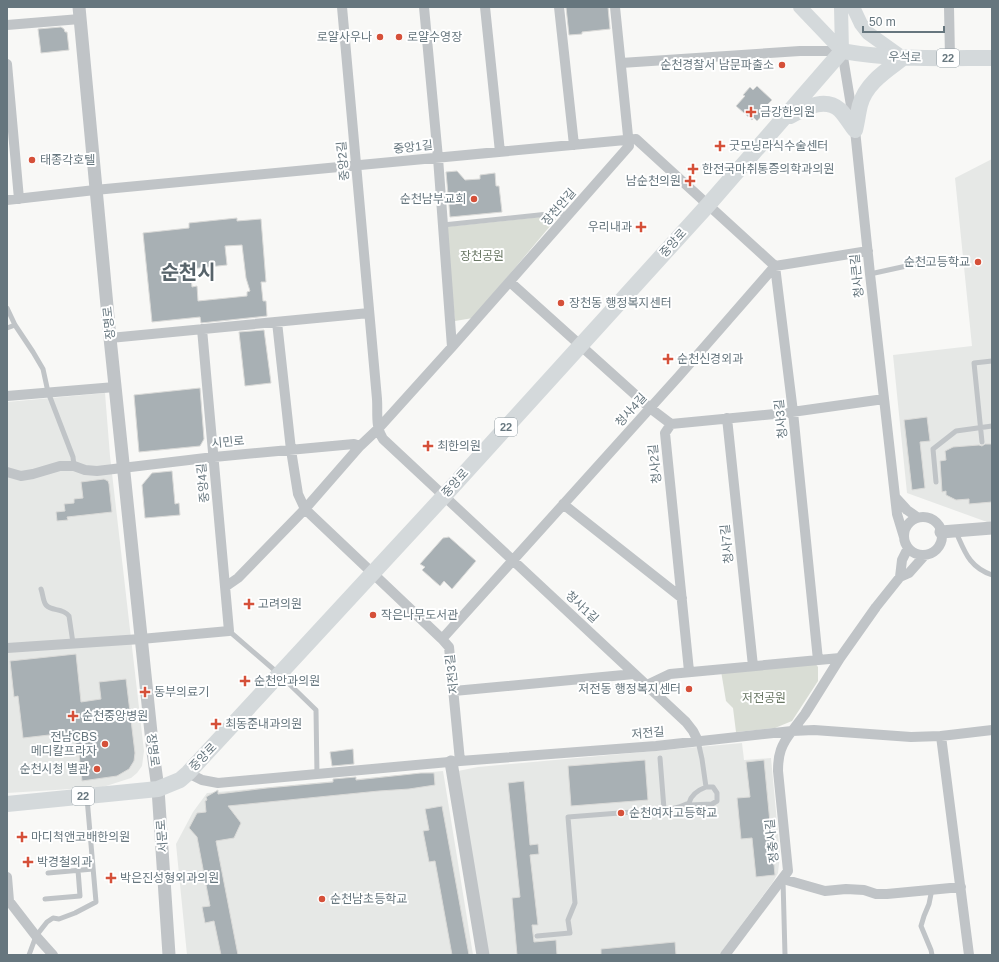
<svg xmlns="http://www.w3.org/2000/svg" width="999" height="962" font-family="Arial,'Noto Sans KR',sans-serif">
  <rect width="100%" height="100%" fill="#f8f8f6"/>
  <path fill="#e6e8e6" d="M992,159V522H987L907,493L893,355L972,346L955,178Z
    M105,393L110,456L144,751L142,766L137,773L131,778L103,787L7,793V402Z
    M742,743L744,760L771,758L780,855L778,873L773,882L719,955H488L458,771L478,767Z
    M443,771L473,955H187L176,844L193,812L207,793Z"/>
  <path fill="#d9ddd5" d="M550,216L556,219L473,318L455,321L445,227Z
    M815,663L818,667V681L792,721L775,728L736,732L733,708L726,701L721,671Z"/>
  <path fill="#a8b0b4" stroke="#dadad8" fill-rule="evenodd" d="M566,7H608L610,29L582,32V34L569,35Z
    M61,27L64,29L65,32H67L69,50L41,53L38,29Z
    M757,86L772,100L768,104L771,106L757,121L754,118L752,120L736,106L745,96L743,95L750,87L753,90Z
    M457,171L465,180L480,179V175L495,173L496,186H499L502,212L450,217L446,172Z
    M237,218V221L261,219L266,282H261L263,301H266L267,316L201,323L200,317L152,322L143,233L189,228V223ZM242,245L246,278L250,291L247,292V296L198,301L197,286L192,287L190,269L227,265L225,246Z
    M264,330L271,383L245,386L239,332Z
    M200,388L204,439L200,446L139,452L134,395Z
    M927,417L930,441L920,442L925,488L912,490L904,420Z
    M985,444H992V502L969,504V499L956,500L946,495V491L942,492L940,461L946,460L945,451L953,447L979,445L982,446Z
    M172,471L175,504L179,503L180,515L145,518L142,485L152,473Z
    M104,479L108,481L109,484L112,512L67,517L68,520L57,521L56,512L65,511L64,504L74,503V499L83,498L81,482Z
    M449,537L476,561L452,589L444,581L440,586L422,570L425,567L420,564L443,538Z
    M76,654L81,702L101,699L99,682L126,679L135,753L134,761L129,769L117,776L82,781L79,754L77,755L75,732L23,738L18,696L14,697L10,661Z
    M353,749L354,764L332,766L330,752Z
    M645,760L648,800L571,806L568,766Z
    M764,760L775,875L756,877L752,838L741,839L737,798L750,797L746,762Z
    M421,773H434L435,785L409,789L379,791L228,806L241,823L234,838L216,841L238,955H221L214,921L205,923L202,907L210,906L197,837L189,828L197,813L206,812L205,801L207,800L206,797L218,790V794L267,788L333,782V779L356,777V780Z
    M524,781L530,845L538,844L539,854L530,855L538,925H532L534,942L556,940L557,955H517L512,898L520,897L508,783Z
    M442,806L469,955H452L435,861L429,862L423,831L429,830L425,809Z
    M675,942L676,955H601V949Z"/>
  <g fill="none" stroke-linecap="round" stroke-linejoin="round">
    <path stroke="#c0c4c7" stroke-width="5" d="M443,225L558,213L568,215
      M870,274L943,258
      M7,308L15,325L33,352L43,369L48,392L73,457L74,466
      M7,328L15,325
      M982,442L974,363L992,361
      M936,482L933,449L956,431L992,426
      M956,532C965,552 969,567 992,575
      M41,589C43,594 43,601 46,605C52,612 62,607 69,616L73,643
      M229,631L279,674L316,710L317,775
      M698,741L702,759L706,787
      M660,758L664,809
      M706,787H713L717,793V801L712,804L690,805L689,803C691,795 698,790 706,787Z
      M48,873L93,869
      M783,880L785,955
      M45,899L80,896L78,870
      M537,936L570,933L568,920L575,903L568,817L671,809L679,807L689,803
      M29,955L36,936L47,922L53,918L59,919L75,913L96,902L87,798
      M932,955L931,950L921,926L924,916L929,904L932,889"/>
    <path stroke="#c0c4c7" stroke-width="10" d="M342,7L377,399C378,412 375,427 383,439L686,722L693,731L698,741
      M424,7L438,158L452,347
      M485,7L500,152
      M559,7L574,145
      M949,7L950,58
      M7,25L80,19
      M621,63L800,51H842L855,130L870,274L897,514L904,537
      M7,64L19,199
      M7,200L95,190L636,139L775,266L793,412L818,660
      M510,282L650,408L671,424
      M277,322L291,450L298,494L305,509L442,639L449,647L460,761
      M110,338L369,313
      M7,396L115,387
      M727,418L753,666
      M671,424L665,433L689,671
      M671,424L785,413L884,399
      M7,472L21,476L33,474L60,466H74L85,470L97,471L214,457L354,444L360,446L378,429L452,347L629,146L615,7
      M896,498L907,510L917,517
      M563,504L682,598
      M904 536a19 19 0 1 1 38 0a19 19 0 1 1-38 0Z
      M900,577L902,560L908,548
      M225,587L238,578L305,509L360,446
      M442,639L679,376L775,266L868,251
      M7,648L141,639L229,631L202,329
      M647,685L670,674L840,658
      M454,691L634,674
      M941,736L969,955
      M188,773L202,780L218,783L460,761L656,746L792,731L805,714L840,658L876,607L900,577L909,573L925,555
      M7,877L9,901L36,936L53,955
      M783,879L825,891L846,889L864,890L876,894H887L961,887
      M725,955L788,871L778,771C778,754 781,745 792,731L814,730L911,737L941,736L992,730"/>
    <path stroke="#c0c4c7" stroke-width="13" d="M79,7L110,338L153,752L158,789L169,955
      M941,532L992,528
      M451,762L483,955"/>
    <path stroke="#d4d9db" stroke-width="14" d="M800,7L842,51
      M841,7L842,51
      M853,7L861,24L868,33L903,58"/>
    <path stroke="#d4d9db" stroke-width="16" d="M790,116C804,109 824,96 840,110C846,116 850,124 855,130C857,122 858,113 860,105C866,83 886,71 903,58
      M7,804L158,789L180,780L188,773L444,496L708,205L842,51C892,60 942,58 992,58"/>
  </g>
  <g fill="#d55039" stroke="#fff" stroke-width="1.5">
    <circle cx="380" cy="37" r="4"/>
    <circle cx="399" cy="37" r="4"/>
    <circle cx="782" cy="65" r="4"/>
    <path d="M749 106h4v4h4v4h-4v4h-4v-4h-4v-4h4z"/>
    <path d="M718 140h4v4h4v4h-4v4h-4v-4h-4v-4h4z"/>
    <circle cx="32" cy="160" r="4"/>
    <path d="M691 163h4v4h4v4h-4v4h-4v-4h-4v-4h4z"/>
    <path d="M688 175h4v4h4v4h-4v4h-4v-4h-4v-4h4z"/>
    <circle cx="474" cy="199" r="4"/>
    <path d="M639 221h4v4h4v4h-4v4h-4v-4h-4v-4h4z"/>
    <circle cx="978" cy="262" r="4"/>
    <circle cx="561" cy="303" r="4"/>
    <path d="M666 353h4v4h4v4h-4v4h-4v-4h-4v-4h4z"/>
    <path d="M426 440h4v4h4v4h-4v4h-4v-4h-4v-4h4z"/>
    <path d="M247 598h4v4h4v4h-4v4h-4v-4h-4v-4h4z"/>
    <circle cx="373" cy="615" r="4"/>
    <path d="M243 675h4v4h4v4h-4v4h-4v-4h-4v-4h4z"/>
    <circle cx="689" cy="689" r="4"/>
    <path d="M143 686h4v4h4v4h-4v4h-4v-4h-4v-4h4z"/>
    <path d="M71 710h4v4h4v4h-4v4h-4v-4h-4v-4h4z"/>
    <path d="M214 718h4v4h4v4h-4v4h-4v-4h-4v-4h4z"/>
    <circle cx="105" cy="744" r="4"/>
    <circle cx="97" cy="769" r="4"/>
    <circle cx="621" cy="813" r="4"/>
    <path d="M20 831h4v4h4v4h-4v4h-4v-4h-4v-4h4z"/>
    <path d="M26 856h4v4h4v4h-4v4h-4v-4h-4v-4h4z"/>
    <path d="M109 872h4v4h4v4h-4v4h-4v-4h-4v-4h4z"/>
    <circle cx="322" cy="899" r="4"/>
  </g>
  <g text-anchor="middle" stroke-width="4" stroke-linejoin="round" paint-order="stroke">
    <g fill="#fff" stroke="#949fa5" stroke-width="1">
      <rect x="937" y="49" width="22" height="18" rx="3"/>
      <rect x="495" y="418" width="22" height="18" rx="3"/>
      <rect x="72" y="787" width="22" height="18" rx="3"/>
    </g>
    <g font-size="11" font-weight="bold" fill="#66767e">
      <text x="948" y="62">22</text>
      <text x="506" y="431">22</text>
      <text x="83" y="800">22</text>
    </g>
    <g font-size="12" fill="#66767e" stroke="#fff" text-anchor="start">
      <text x="372" y="41" text-anchor="end">로얄사우나</text>
      <text x="407" y="41">로얄수영장</text>
      <text x="774" y="69" text-anchor="end">순천경찰서 남문파출소</text>
      <text x="760" y="116">금강한의원</text>
      <text x="729" y="150">굿모닝라식수술센터</text>
      <text x="40" y="164">태종각호텔</text>
      <text x="702" y="173">한전국마취통증의학과의원</text>
      <text x="681" y="185" text-anchor="end">남순천의원</text>
      <text x="466" y="203" text-anchor="end">순천남부교회</text>
      <text x="632" y="231" text-anchor="end">우리내과</text>
      <text x="970" y="266" text-anchor="end">순천고등학교</text>
      <text x="569" y="307">장천동 행정복지센터</text>
      <text x="677" y="363">순천신경외과</text>
      <text x="437" y="450">최한의원</text>
      <text x="258" y="608">고려의원</text>
      <text x="381" y="619">작은나무도서관</text>
      <text x="254" y="685">순천안과의원</text>
      <text x="681" y="693" text-anchor="end">저전동 행정복지센터</text>
      <text x="154" y="696">동부의료기</text>
      <text x="82" y="720">순천중앙병원</text>
      <text x="225" y="728">최동준내과의원</text>
      <text x="97" y="741" text-anchor="end">전남CBS<tspan x="97" dy="14">메디칼프라자</tspan></text>
      <text x="89" y="773" text-anchor="end">순천시청 별관</text>
      <text x="629" y="817">순천여자고등학교</text>
      <text x="31" y="841">마디척앤코배한의원</text>
      <text x="37" y="866">박경철외과</text>
      <text x="120" y="882">박은진성형외과의원</text>
      <text x="330" y="903">순천남초등학교</text>
    </g>
    <g font-size="12" fill="#66767e" stroke="#fff">
      <text transform="translate(905 57) rotate(2)" y="4">우석로</text>
      <text transform="translate(413 147) rotate(-6)" y="4">중앙1길</text>
      <text transform="translate(343 161) rotate(-95)" y="4">중앙2길</text>
      <text transform="translate(559 207) rotate(-49)" y="4">장천안길</text>
      <text transform="translate(673 243) rotate(-48)" y="4">중앙로</text>
      <text transform="translate(857 276) rotate(-96)" y="4">청사큰길</text>
      <text transform="translate(109 323) rotate(-96)" y="4">장명로</text>
      <text transform="translate(631 410) rotate(-48)" y="4">청사4길</text>
      <text transform="translate(781 419) rotate(-96)" y="4">청사3길</text>
      <text transform="translate(228 442) rotate(-5)" y="4">시민로</text>
      <text transform="translate(655 464) rotate(-96)" y="4">청사2길</text>
      <text transform="translate(203 483) rotate(-95)" y="4">중앙4길</text>
      <text transform="translate(455 483) rotate(-48)" y="4">중앙로</text>
      <text transform="translate(727 544) rotate(-96)" y="4">청사7길</text>
      <text transform="translate(582 607) rotate(43)" y="4">청사1길</text>
      <text transform="translate(452 674) rotate(-96)" y="4">저전3길</text>
      <text transform="translate(648 733) rotate(-5)" y="4">저전길</text>
      <text transform="translate(153 750) rotate(83)" y="4">장명로</text>
      <text transform="translate(203 757) rotate(-46)" y="4">중앙로</text>
      <text transform="translate(162 836) rotate(-94)" y="4">서문로</text>
      <text transform="translate(772 841) rotate(-96)" y="4">정충사길</text>
    </g>
    <g font-size="12" fill="#697764" stroke="#fff">
      <text x="482" y="260">장천공원</text>
      <text x="764" y="702">저전공원</text>
    </g>
    <g font-size="20" font-weight="bold" fill="#57636a" stroke="#fff">
      <text x="188" y="279">순천시</text>
    </g>
  </g>
  <rect width="999" height="962" fill="none" stroke="#66767e" stroke-width="16"/>
  <path d="M863 26v6h81v-6" fill="none" stroke="#66767e" stroke-width="2"/>
  <text x="869" y="26" font-size="12" fill="#66767e" stroke="#ffffff" stroke-width="3" paint-order="stroke">50 m</text>
</svg>
